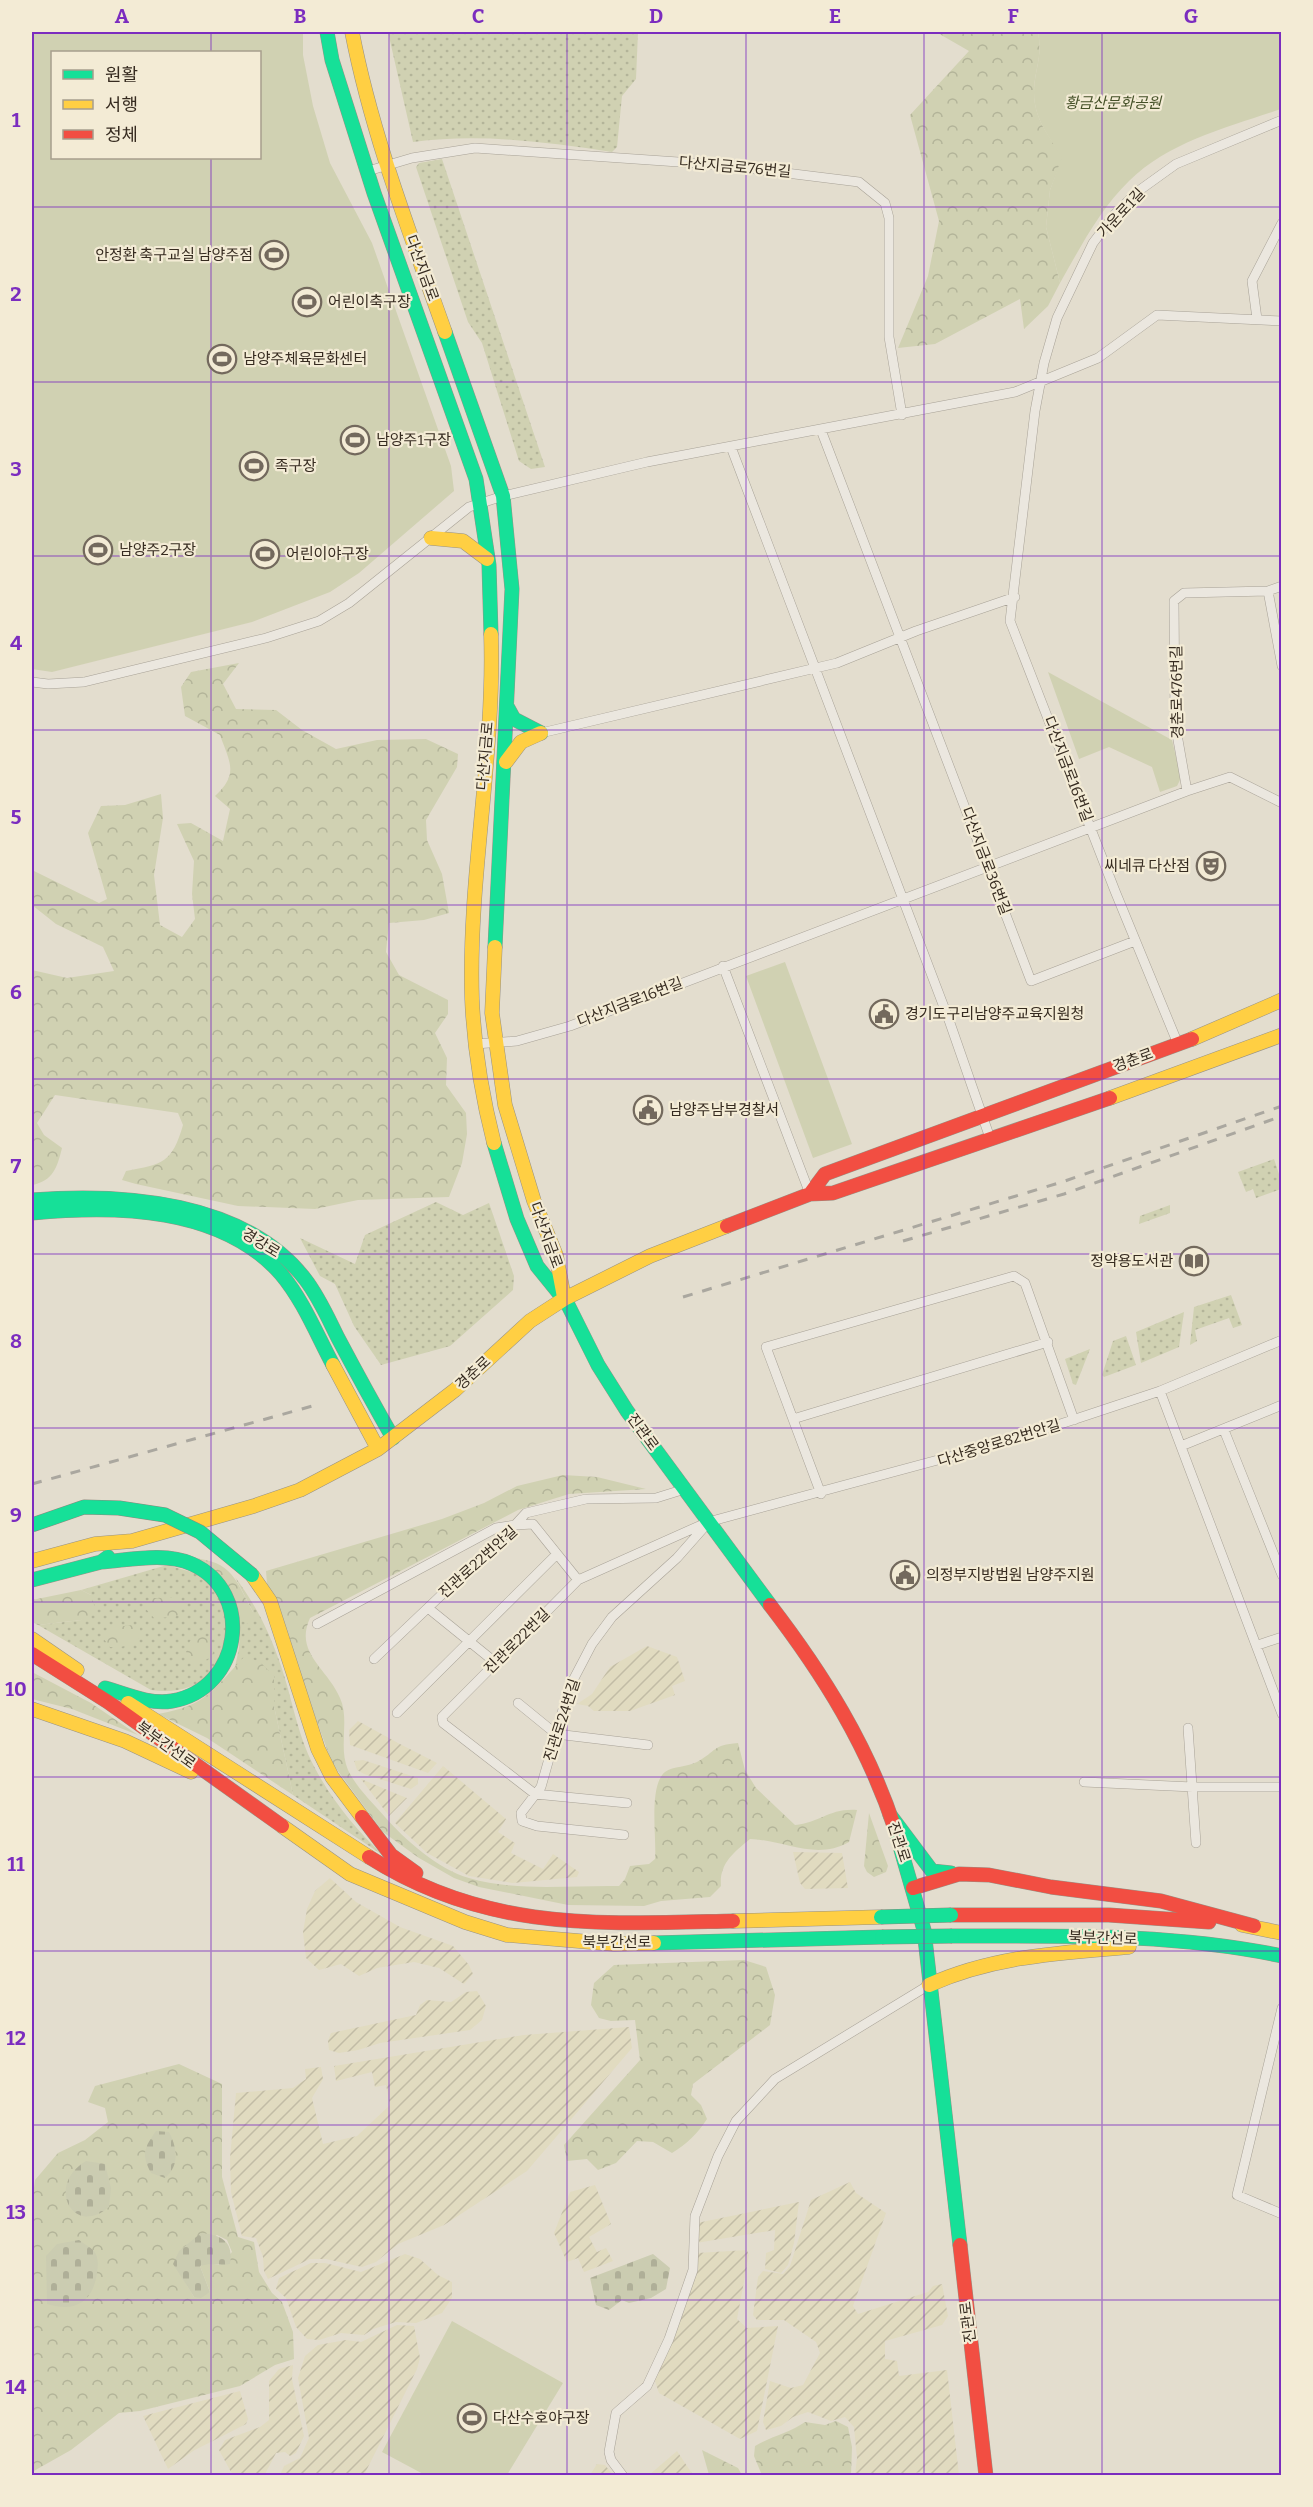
<svg xmlns="http://www.w3.org/2000/svg" width="1313" height="2507" font-family="Bitter,'Noto Sans KR',serif">
  <defs>
    <pattern id="farmland-furrows" width="10" height="10" patternUnits="userSpaceOnUse" patternTransform="scale(1.5)"><rect width="10" height="10" fill="#e1dbc0"/><path d="M-1 1l2-2M0 10L10 0M9 11l2-2" fill="none" stroke="#c2bca5"/></pattern>
    <pattern id="grass-dots" width="8" height="8" patternUnits="userSpaceOnUse" patternTransform="scale(1.5)"><rect width="8" height="8" fill="#d0d1b2"/><path d="M2 2h.1M6 6h.1" fill="none" stroke="#b3b499" stroke-width="1.8" stroke-linecap="round"/></pattern>
    <pattern id="forest-crowns" width="20" height="18" patternUnits="userSpaceOnUse" patternTransform="scale(1.5)"><rect width="20" height="18" fill="#d0d1b2"/><path d="M2 6a3 3 0 1 1 6 0M12 15a3 3 0 1 1 6 0" fill="none" stroke="#b3b499"/></pattern>
    <pattern id="cemetery-stones" width="16" height="16" patternUnits="userSpaceOnUse" patternTransform="scale(1.5)"><rect width="16" height="16" fill="#cbccb1"/><path d="M2 7V4a2 2 0 0 1 4 0v3zM10 15v-3a2 2 0 0 1 4 0v3z" fill="#afaf98"/></pattern>
  </defs>
  <rect width="100%" height="100%" fill="#e3ddce"/>
  <path fill="url(#farmland-furrows)" d="M647,1646L677,1657L685,1681L672,1686L675,1695L630,1711H594L588,1706L577,1704L592,1694L610,1667Z
    M358,1721L398,1743L437,1763L428,1773L350,1745L349,1730Z
    M363,1760L418,1778V1784L411,1789L364,1774L357,1770L354,1761Z
    M443,1766L506,1819L498,1832L515,1843L511,1853L543,1869L553,1854L579,1872L577,1877L513,1883L469,1876L427,1853L395,1823Z
    M361,1779L392,1792L407,1798L389,1816Z
    M793,1852L842,1853L848,1888L805,1889L800,1883Z
    M330,1878L356,1902L400,1927L453,1946L469,1965L473,1974L464,1984L439,1968L414,1962L377,1968L359,1976L341,1964L319,1970L306,1958L303,1932L307,1909L315,1891Z
    M477,1991L486,2006L482,2020L470,2030L380,2043L358,2050L339,2053L329,2050L328,2041L331,2033L416,2015L420,2005L427,2000L451,2002L466,1992Z
    M629,2027L632,2048L527,2171L444,2225L398,2244L376,2262L362,2267L326,2259H310L268,2279L264,2271L263,2257L256,2238L242,2236L231,2192L230,2158L236,2093L293,2088L306,2079L305,2069L321,2067L323,2079L312,2098L323,2144L357,2136L390,2105L386,2085L375,2087L372,2072L336,2081L334,2066L524,2035Z
    M850,2182L856,2193L886,2213L853,2306L858,2314L928,2292L933,2286L942,2284L948,2316L942,2325L885,2341V2359L897,2361L899,2376L947,2370L959,2475H934L928,2471L901,2475H855L857,2458L854,2427L845,2417L831,2421L808,2412L793,2417L781,2426L766,2430L763,2422L770,2381L791,2388L803,2385L820,2353L816,2342L784,2320H757L753,2315L758,2277L763,2271L783,2274L790,2266L811,2200Z
    M595,2185L611,2224L589,2237L597,2252L606,2248L613,2261L584,2272L578,2258L567,2262L554,2233L570,2192Z
    M799,2202L794,2243L788,2265L781,2273L765,2269L766,2253L774,2250L775,2230L696,2243L697,2223Z
    M747,2250L749,2255L737,2319L747,2328L778,2326L757,2431L740,2439L659,2393L654,2378L697,2253Z
    M405,2254L420,2259L438,2275L452,2282V2298L442,2313L416,2323L396,2322L373,2329L364,2335L341,2333L319,2340L307,2339L296,2327L286,2298L276,2289L279,2278L311,2263H325L361,2272Z
    M397,2325L414,2326L420,2358L417,2369L364,2475H280L284,2466L300,2458L309,2438L298,2378L305,2356L318,2345L346,2340L361,2342Z
    M293,2365L292,2379L304,2436L296,2453L290,2456L285,2452L276,2453L265,2474L236,2475L231,2472L219,2450L225,2440L260,2427L269,2420V2381L279,2369Z
    M240,2391L248,2419L246,2424L193,2451L168,2469L143,2416Z
    M677,2451L693,2475H649Z
    M597,2464L605,2465L613,2475H590Z"/>
  <path fill="url(#grass-dots)" d="M388,32H638L636,79L622,96L617,147L612,152C545,142 480,133 413,142Z
    M442,159L545,467L531,469L519,461L482,343L468,322L416,167L419,163Z
    M1274,1159L1281,1180V1189L1256,1198L1253,1189L1246,1192L1238,1172Z
    M436,1202L463,1215L489,1203L514,1276L513,1290L450,1346L381,1365L354,1326L335,1284L320,1276L300,1238L355,1264L365,1235Z
    M1170,1205V1213L1139,1224L1140,1216Z
    M1231,1295L1242,1325L1233,1328L1229,1318L1195,1330L1197,1341L1190,1345L1194,1307Z
    M1184,1312L1179,1347L1141,1363L1136,1332Z
    M1126,1336L1136,1365L1104,1377L1102,1375L1113,1341Z
    M1090,1349L1076,1385L1073,1384L1065,1359Z
    M167,1565L209,1577C214,1589 228,1606 229,1619C232,1668 198,1697 151,1690L38,1625L81,1620L91,1595L81,1590Z
    M235,1577C256,1605 270,1633 281,1666C291,1695 296,1726 308,1754C326,1793 352,1826 384,1856L293,1795L274,1706V1676L235,1667L239,1648L240,1619L253,1612Z"/>
  <path fill="url(#forest-crowns)" fill-rule="evenodd" d="M936,32H1038C1043,59 1034,69 1034,93C1034,118 1049,137 1063,157L1050,190L1046,227L1060,283L1048,306L1024,329L1020,299L935,344L898,348L928,276L939,221L910,115L969,51Z
    M239,663L223,684L236,709L276,710L302,730L336,749L377,740L426,739L458,754L457,767L426,820L427,840L442,874L449,913L424,920L389,923L386,952L399,975L448,1000V1014L435,1033L447,1058L446,1085L466,1113L467,1134L462,1163L449,1197L358,1200L315,1209L238,1206L136,1184L122,1180L126,1171C163,1164 172,1163 183,1125L178,1113L55,1095L37,1123L44,1135L62,1148C57,1168 53,1181 32,1185V970L67,978L114,971L103,947L56,924L32,905V870L99,903L107,899L88,833L101,806L125,805L161,794L163,818L154,875L160,925L182,937L195,919L192,894L194,861L177,824L191,823L223,841L230,809L215,796C239,774 230,763 220,735L185,716L181,687L191,672Z
    M563,1475L597,1477L646,1489L569,1494L518,1510L310,1618C294,1653 327,1668 340,1698C350,1720 338,1747 348,1770C356,1787 372,1802 385,1817C404,1839 439,1870 469,1878C516,1892 570,1885 619,1886L625,1879L630,1866L649,1864L655,1859C657,1839 648,1786 665,1772C673,1766 688,1767 697,1762C717,1751 712,1745 738,1743L745,1770L756,1788L795,1825C820,1823 829,1808 857,1810L849,1842C816,1861 784,1840 750,1839C733,1853 719,1864 721,1886L710,1897L661,1901L644,1906L568,1905L479,1887L454,1878L419,1858L383,1832L332,1763L267,1584L266,1571L442,1519L484,1503L517,1486Z
    M192,1558C233,1561 236,1581 253,1612L254,1618L247,1624L240,1619Z
    M81,1590L91,1595L96,1611L81,1620L38,1625L32,1622V1600Z
    M153,1598H175L181,1603V1613L175,1617L154,1618L145,1608L146,1602Z
    M133,1625L140,1627L139,1638C129,1646 122,1648 110,1647L103,1638L115,1627Z
    M200,1636H206L213,1653C208,1662 197,1664 188,1661L186,1650L190,1641Z
    M245,1656L260,1662L274,1676V1706L293,1795L207,1738L158,1714C208,1705 212,1690 245,1656Z
    M32,1672L91,1703L138,1735L72,1709L32,1699Z
    M869,1813L888,1866L886,1872L874,1877L867,1872L864,1866Z
    M744,1960L766,1967L775,1995L770,2025L693,2084L691,2095L701,2105L707,2119C697,2134 687,2144 672,2153L653,2142L637,2141L616,2163L598,2170L587,2159L567,2161L564,2145L640,2060L635,2020L611,2021L599,2018L591,2005L594,1983L614,1965Z
    M179,2064L222,2084V2177L238,2237L254,2242L259,2272L272,2293L282,2302L293,2332L294,2359L275,2365L240,2386L140,2411L119,2413L71,2450L32,2472V2203L35,2180L58,2153L85,2140L108,2122L105,2108L88,2102L95,2086ZM217,2235L227,2240L232,2252L220,2265L207,2263L200,2266L210,2292L194,2297L174,2264Z
    M836,2421L848,2427L852,2447L851,2475L768,2476L761,2473L754,2456L755,2446C772,2436 789,2433 805,2422L825,2425Z
    M702,2450L738,2468L742,2475H709Z"/>
  <path fill="url(#cemetery-stones)" d="M156,2131L169,2132C177,2147 180,2166 165,2178L151,2173C141,2154 144,2148 156,2131Z
    M86,2161L105,2164L111,2188L109,2207C73,2238 45,2185 86,2161Z
    M201,2233C221,2235 234,2241 230,2264C219,2266 210,2262 200,2266L210,2292L201,2298L194,2297L173,2264L179,2251Z
    M79,2240C83,2243 90,2247 94,2251C99,2258 98,2265 97,2273C93,2302 75,2313 47,2304L46,2256L57,2244Z
    M653,2254L670,2268L666,2289L651,2298L629,2303L622,2300L609,2310L596,2305L590,2278Z"/>
  <path fill="#d0d1b2" fill-rule="evenodd" d="M32,32H303V55L313,106L330,163L372,243L451,466L454,491L359,573L330,592L252,622L52,672L32,669ZM52,52H260V158H52Z
    M1038,32H1281V109C1229,127 1170,141 1129,181C1100,209 1080,248 1060,283L1046,227L1050,190L1062,157C1049,137 1034,118 1034,93C1034,69 1043,59 1038,32Z
    M1048,672L1172,740L1181,778L1177,786L1160,792L1152,767L1109,747L1079,759Z
    M785,962L852,1144L813,1158L746,976Z
    M452,2321L563,2383L507,2475H425L382,2452Z"/>
  <g fill="none" stroke-linecap="round" stroke-linejoin="round">
    <g stroke="#a8a297" stroke-width="10">
      <path id="street" d="M368,171L412,158L475,148L722,165L859,182L885,203L889,218V337L902,415
        M1257,319L1252,281L1282,223
        M821,430L1031,981L1135,941
        M731,447L950,1023L990,1138
        M1282,586L1268,591L1184,593L1174,601L1175,723L1187,791L1230,777L1282,803
        M1268,591L1282,666
        M32,682L48,684L84,682L266,638L319,621L349,603L469,507L503,496L647,462L1015,392L1098,358L1157,315L1282,321
        M541,733L837,663L916,631L1015,597
        M723,966L810,1194
        M475,1044L517,1041L570,1026L1187,791
        M1178,1044L1115,891L1010,621L1035,411L1044,363L1057,318L1093,243L1115,214L1137,192L1176,164L1282,120
        M1160,1391L1282,1714
        M793,1419L1048,1342
        M1224,1430L1282,1575
        M1181,1446L1282,1405
        M821,1494L766,1347L1014,1276L1025,1283L1074,1420
        M428,1608L496,1663
        M317,1624L496,1528L515,1525L526,1513L586,1499L656,1498L685,1489
        M1258,1645L1282,1637
        M374,1659L515,1525L533,1524L578,1580
        M518,1703L556,1734L648,1745
        M397,1713L557,1554
        M1188,1728L1196,1843
        M1084,1782L1193,1787H1282
        M627,1803L535,1794L443,1723L442,1717L578,1580L708,1522L1012,1440L1160,1391L1282,1340
        M624,1835L537,1826L522,1821L521,1813L541,1787L569,1688L592,1644L612,1617L677,1558L707,1524
        M1282,2008L1237,2195L1282,2214
        M623,2476L611,2460L609,2452L616,2413L647,2386L669,2339L693,2270L695,2216L718,2156L736,2121L775,2079L929,1985"/>
    </g>
    <g stroke="#989286" stroke-width="15">
      <path id="fast" d="M327,32L332,60L374,193L476,479L489,565L491,634
        M445,332L503,496L512,589L495,947
        M508,708L514,719L541,733
        M494,1143L517,1219L537,1266L567,1303L598,1365L627,1411L770,1605
        M32,1200C122,1193 245,1201 305,1279C319,1297 328,1318 338,1338C356,1372 374,1405 393,1438
        M32,1213C115,1205 221,1206 281,1274C303,1300 317,1335 333,1365
        M101,1562C130,1560 165,1552 192,1564C255,1592 242,1689 172,1701C150,1705 126,1694 105,1688
        M32,1580L101,1562L108,1557
        M890,1815L932,1871L951,1873
        M895,1829L924,1930L960,2245
        M952,1936C1063,1936 1173,1933 1282,1956
        M654,1943L882,1937"/>
    </g>
    <g stroke="#989286" stroke-width="15">
      <path id="slow" d="M352,32C372,135 410,233 445,332
        M431,538L463,541L487,559
        M491,634C495,756 468,877 472,999C474,1048 482,1096 494,1143
        M506,762L521,742L541,733
        M495,947L492,1013L505,1105L534,1201L556,1255L564,1297
        M1192,1039L1282,1000
        M1110,1098L1282,1035
        M333,1365L378,1449L455,1390L530,1321L564,1299L650,1256L727,1226
        M32,1561L95,1544L132,1541L254,1506L300,1490L378,1449
        M252,1575L270,1601L318,1749L332,1777L362,1817
        M32,1639L77,1670
        M128,1703L369,1857
        M32,1709L125,1741L191,1772
        M282,1826L350,1874L465,1922L507,1935L614,1944L654,1943
        M733,1921L881,1917
        M1242,1925L1282,1933
        M929,1985C993,1956 1060,1953 1129,1947"/>
    </g>
    <g stroke="#989286" stroke-width="15">
      <path id="jam" d="M810,1194L825,1174L1192,1039
        M727,1226L810,1194L833,1193L1110,1098
        M770,1605C823,1674 868,1746 895,1829
        M32,1654L108,1702L282,1826
        M362,1817L391,1855L416,1873
        M369,1857C487,1932 600,1924 733,1921
        M913,1888L959,1874L989,1875L1051,1887L1161,1901L1254,1926
        M951,1915H1109L1209,1922
        M960,2245L986,2476"/>
    </g>
    <use href="#street" stroke="#ebe7df" stroke-width="9"/>
    <use href="#fast" stroke="#16e098" stroke-width="14"/>
    <use href="#slow" stroke="#ffcf43" stroke-width="14"/>
    <use href="#jam" stroke="#f24e42" stroke-width="14"/>
    <path stroke="#aaa79f" stroke-width="3" stroke-dasharray="10 10" stroke-linecap="butt" d="M903,1241L1064,1194L1282,1116
      M683,1297L1062,1182L1282,1106
      M32,1484L316,1405"/>
    <g stroke="#8e887e" stroke-width="15" stroke-linecap="butt">
      <path id="fast-bridge" d="M32,1525L84,1507L119,1508L165,1515L200,1532L252,1575
        M881,1917L951,1915
        M882,1937L952,1936"/>
    </g>
    <use href="#fast-bridge" stroke="#16e098" stroke-width="14"/>
  </g>
  <path fill="none" stroke="#7b2cbf" stroke-width="1.5" stroke-opacity="0.55" d="M211,32V52M389,32V2476M567,32V2476M746,32V2476M924,32V2476M1102,32V2476M211,158V2476M32,207H1282M32,382H1282M32,556H1282M32,730H1282M32,905H1282M32,1079H1282M32,1254H1282M32,1428H1282M32,1602H1282M32,1777H1282M32,1951H1282M32,2125H1282M32,2300H1282"/>
  <defs>
    <g id="stadium-ring" transform="scale(1.5)"><circle r="9.5" fill="#f3ebd5" stroke="#73695d" stroke-width="1.5"/><path d="M0-5a6.5 5 0 1 0 0 10a6.5 5 0 1 0 0-10ZM-3.5-1.8h7v3.6h-7Z" fill="#73695d"/></g>
    <g id="theatre-ring" transform="scale(1.5)"><circle r="9.5" fill="#f3ebd5" stroke="#73695d" stroke-width="1.5"/><path d="M-5-5.5Q0-4 5-5.5V0Q5 5 0 6Q-5 5-5 0ZM-3.3-2.5H-1v1.5H-3.3ZM1-2.5H3.3v1.5H1ZM-2.8 1Q0 5.5 2.8 1Z" fill="#73695d"/></g>
    <g id="civic-ring" transform="scale(1.5)"><circle r="9.5" fill="#f3ebd5" stroke="#73695d" stroke-width="1.5"/><path d="M-.6-6.5H3V-4.5H.6V-3L4-1V1h2V6H-6V1h2V-1L-.6-3ZM-1.2 2.5V6h2.4V2.5Z" fill="#73695d"/></g>
    <g id="library-ring" transform="scale(1.5)"><circle r="9.5" fill="#f3ebd5" stroke="#73695d" stroke-width="1.5"/><path d="M-6-4Q-3-5.5-.7-3.5V5Q-3 3-6 4ZM6-4Q3-5.5 .7-3.5V5Q3 3 6 4Z" fill="#73695d"/></g>
  </defs>
  <g fill-rule="evenodd">
    <use href="#stadium-ring" x="274" y="255"/>
    <use href="#stadium-ring" x="307" y="302"/>
    <use href="#stadium-ring" x="222" y="359"/>
    <use href="#stadium-ring" x="355" y="440"/>
    <use href="#stadium-ring" x="254" y="466"/>
    <use href="#stadium-ring" x="98" y="550"/>
    <use href="#stadium-ring" x="265" y="554"/>
    <use href="#theatre-ring" x="1211" y="866"/>
    <use href="#civic-ring" x="884" y="1014"/>
    <use href="#civic-ring" x="648" y="1110"/>
    <use href="#library-ring" x="1194" y="1261"/>
    <use href="#civic-ring" x="905" y="1575"/>
    <use href="#stadium-ring" x="472" y="2418"/>
  </g>
  <g text-anchor="middle" stroke-width="4.5" stroke-linejoin="round" paint-order="stroke">
    <g font-size="15" font-style="italic" fill="#455128" stroke="#f3ebd5">
      <text x="1113" y="108">황금산문화공원</text>
    </g>
    <g font-size="15" fill="#362b20" stroke="#f3ebd5">
      <text transform="translate(735 167) rotate(5)" y="5">다산지금로76번길</text>
      <text transform="translate(1121 213) rotate(-47)" y="5">가운로1길</text>
      <text transform="translate(422 268) rotate(70)" y="5">다산지금로</text>
      <text transform="translate(1177 692) rotate(-91)" y="5">경춘로476번길</text>
      <text transform="translate(485 756) rotate(-85)" y="5">다산지금로</text>
      <text transform="translate(1068 769) rotate(69)" y="5">다산지금로16번길</text>
      <text transform="translate(986 861) rotate(69)" y="5">다산지금로36번길</text>
      <text transform="translate(630 1002) rotate(-21)" y="5">다산지금로16번길</text>
      <text transform="translate(1133 1060) rotate(-20)" y="5">경춘로</text>
      <text transform="translate(546 1235) rotate(70)" y="5">다산지금로</text>
      <text transform="translate(261 1243) rotate(31)" y="5">경강로</text>
      <text transform="translate(473 1373) rotate(-43)" y="5">경춘로</text>
      <text transform="translate(643 1432) rotate(54)" y="5">진관로</text>
      <text transform="translate(999 1443) rotate(-17)" y="5">다산중앙로82번안길</text>
      <text transform="translate(478 1562) rotate(-42)" y="5">진관로22번안길</text>
      <text transform="translate(517 1641) rotate(-45)" y="5">진관로22번길</text>
      <text transform="translate(562 1720) rotate(-72)" y="5">진관로24번길</text>
      <text transform="translate(166 1745) rotate(36)" y="5">북부간선로</text>
      <text transform="translate(899 1842) rotate(72)" y="5">진관로</text>
      <text transform="translate(1103 1938) rotate(2)" y="5">북부간선로</text>
      <text x="617" y="1947">북부간선로</text>
      <text transform="translate(968 2322) rotate(-97)" y="5">진관로</text>
    </g>
    <g font-size="15" fill="#362b20" stroke="#f3ebd5" text-anchor="start">
      <text x="253" y="260" text-anchor="end">안정환 축구교실 남양주점</text>
      <text x="328" y="307">어린이축구장</text>
      <text x="243" y="364">남양주체육문화센터</text>
      <text x="376" y="445">남양주1구장</text>
      <text x="275" y="471">족구장</text>
      <text x="119" y="555">남양주2구장</text>
      <text x="286" y="559">어린이야구장</text>
      <text x="1190" y="871" text-anchor="end">씨네큐 다산점</text>
      <text x="905" y="1019">경기도구리남양주교육지원청</text>
      <text x="669" y="1115">남양주남부경찰서</text>
      <text x="1173" y="1266" text-anchor="end">정약용도서관</text>
      <text x="926" y="1580">의정부지방법원 남양주지원</text>
      <text x="493" y="2423">다산수호야구장</text>
    </g>
  </g>
  <rect width="1313" height="2507" fill="none" stroke="#f3ebd5" stroke-width="66"/>
  <rect x="51" y="51" width="210" height="108" fill="#f3ebd5" stroke="#a79e8d" stroke-width="1.5"/>
  <rect x="63" y="70" width="30" height="9" fill="#16e098" stroke="#a79e8d" stroke-width="1.5"/>
  <text x="105" y="81" font-size="18" fill="#362b20">원활</text>
  <rect x="63" y="100" width="30" height="9" fill="#ffcf43" stroke="#a79e8d" stroke-width="1.5"/>
  <text x="105" y="111" font-size="18" fill="#362b20">서행</text>
  <rect x="63" y="130" width="30" height="9" fill="#f24e42" stroke="#a79e8d" stroke-width="1.5"/>
  <text x="105" y="141" font-size="18" fill="#362b20">정체</text>
  <rect x="33" y="33" width="1247" height="2441" fill="none" stroke="#7b2cbf" stroke-width="2"/>
  <g font-size="20" text-anchor="middle" font-weight="bold" fill="#7b2cbf">
    <text x="122" y="23">A</text>
    <text x="300" y="23">B</text>
    <text x="478" y="23">C</text>
    <text x="656" y="23">D</text>
    <text x="835" y="23">E</text>
    <text x="1013" y="23">F</text>
    <text x="1191" y="23">G</text>
    <text x="16" y="127">1</text>
    <text x="16" y="301">2</text>
    <text x="16" y="476">3</text>
    <text x="16" y="650">4</text>
    <text x="16" y="824">5</text>
    <text x="16" y="999">6</text>
    <text x="16" y="1173">7</text>
    <text x="16" y="1348">8</text>
    <text x="16" y="1522">9</text>
    <text x="16" y="1696">10</text>
    <text x="16" y="1871">11</text>
    <text x="16" y="2045">12</text>
    <text x="16" y="2219">13</text>
    <text x="16" y="2394">14</text>
  </g>
</svg>
